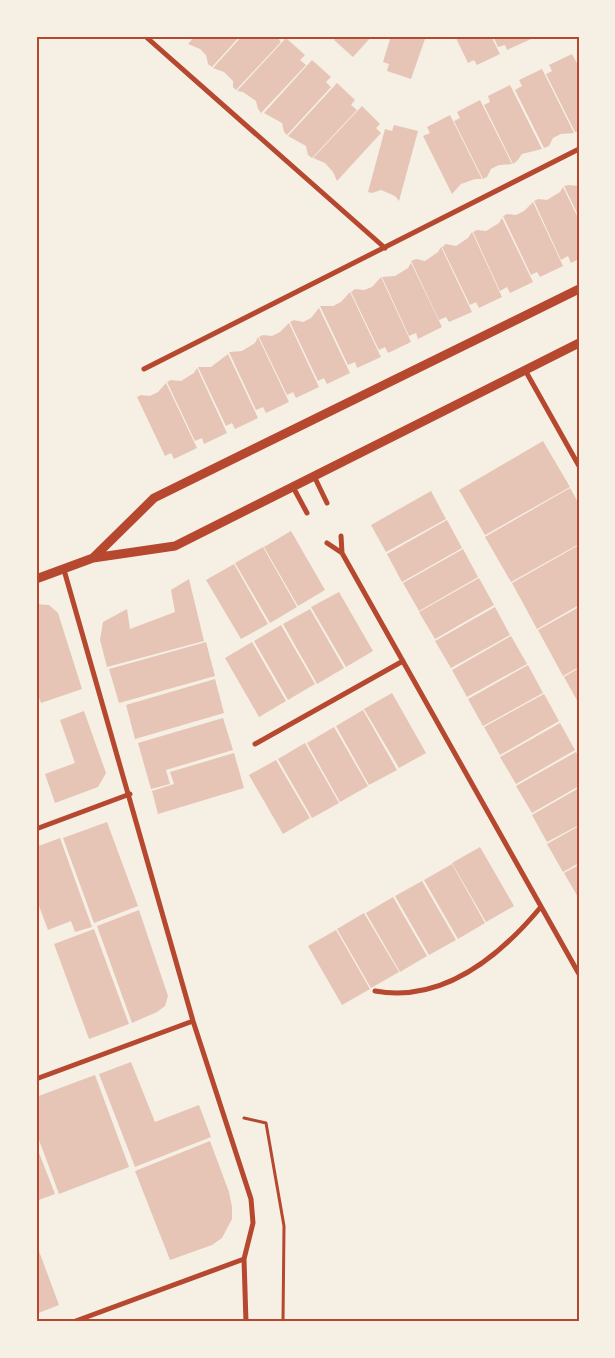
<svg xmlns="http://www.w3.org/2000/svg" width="615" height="1358" font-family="Inter,sans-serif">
  <rect width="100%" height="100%" fill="#f6efe4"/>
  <path fill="#e6c5b7" d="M195,36H240L212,67L208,64L206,55L200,49L188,44Z
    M242,36H276L281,42L236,90L233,87V81L224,72L213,68Z
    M337,36H372L353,57L334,40Z
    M391,36H426L411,79L387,71L389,64L383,62Z
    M455,36H491L500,54L477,65L474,60L468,63Z
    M493,36H529L531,39L507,50L505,45L498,47Z
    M286,38L305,55L300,60L306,65L261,113L258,109L256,101L243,92L237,91Z
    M572,54L579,67V131L575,132L546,74L552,71L549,65Z
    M312,60L331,77L326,82L331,87L287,135L284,132L282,123L264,113Z
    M542,69L574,133L561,134L553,138L549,146L544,148L515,90L522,86L519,80Z
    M337,83L355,100L351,105L357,110L312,158L308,155L306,146L288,136Z
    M510,85L542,149L522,154L517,161L513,164L484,105L490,102L488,96Z
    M480,100L512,164L499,165L491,169L487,177L483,179L454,121L460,118L457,112Z
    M362,106L380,124L376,128L381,133L337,181L333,172L325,163L313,158Z
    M450,115L482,179H475L461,184L452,194L423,136L430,133L427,127Z
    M394,125L418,131L399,201L395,196L381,190L372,193L368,192L385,129L392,131Z
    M569,185L579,186V217L564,186Z
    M563,187L579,220V259L571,263L568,256L561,260L534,201L538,199L547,200L560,192Z
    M533,202L563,266L540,277L537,272L531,275L503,216L507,214L516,215L524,211Z
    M502,218L533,282L510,293L507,287L500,291L473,232L477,230L486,231L499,223Z
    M472,232L502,297L479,308L476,302L470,305L442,247L446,244L456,246L468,238Z
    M441,247L472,312L449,322L446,317L439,320L411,261L416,259L425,261L438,252Z
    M411,263L442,327L418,339L416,333L409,336L382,277L395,276L408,268Z
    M381,277L411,342L388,353L385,347L379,350L351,292L355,289L364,290L372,287Z
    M350,292L381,357L357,368L355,362L348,365L320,306H333L341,302Z
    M319,308L350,373L327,384L324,378L318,381L290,322L294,320L303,322L311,318Z
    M289,323L319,387L296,398L293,392L287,395L259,337L263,335L272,336L280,332Z
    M258,337L289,402L266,413L263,407L256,410L229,352L242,351L255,343Z
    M228,354L258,418L235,429L232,423L226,426L198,367H211Z
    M197,368L227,433L204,444L202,438L195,441L167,382L171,380L181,381L194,373Z
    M166,383L197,448L174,459L171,453L165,456L137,397L141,395L150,396L158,392Z
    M543,441L570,487L485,535L459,490Z
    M570,488L579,504V544L511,582L485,537Z
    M431,491L446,519L386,552L371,525Z
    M447,520L462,548L402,582L387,554Z
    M291,531L325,590L298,606L264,547Z
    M579,545V605L537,629L512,583Z
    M263,547L297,607L270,623L235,563Z
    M463,549L478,577L419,611L403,583Z
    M234,564L268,624L241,639L206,580Z
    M479,578L494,605L435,639L419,612Z
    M189,579L204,641L107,667L100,640L103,622L127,609L130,629L175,612L171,590Z
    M339,592L373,651L346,667L311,607Z
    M36,604L49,605L58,613L82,689L41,703L36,690Z
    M495,607L510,635L451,668L435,641Z
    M579,607V667L563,676L538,630Z
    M310,609L344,668L317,684L283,624Z
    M281,625L315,684L288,700L254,641Z
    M511,636L527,664L467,697L452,670Z
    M206,642L215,676L119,703L109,669Z
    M252,642L286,701L259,717L225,658Z
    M528,665L543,693L483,726L468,699Z
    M579,668V704L564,677Z
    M215,679L224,713L135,739L126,705Z
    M392,693L426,753L399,768L364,709Z
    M544,694L559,721L500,755L484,727Z
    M363,710L397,770L369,785L336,726Z
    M84,711L106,773L98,787L55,803L45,774L75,763L60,720Z
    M223,718L233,750L166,770L170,784L151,789L138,743Z
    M560,723L575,750L516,784L500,757Z
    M334,727L368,786L340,802L307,743Z
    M305,743L339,803L312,818L278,759Z
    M576,752L579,757V786L532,813L516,786Z
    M234,753L244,788L158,814L152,791L174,784L170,772Z
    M276,760L310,818L283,834L249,775Z
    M579,788V825L547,842L532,815Z
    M107,822L138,906L94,923L63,838Z
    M579,826V863L563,872L547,844Z
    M60,838L92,927L75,932L71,921L48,930L36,898V847Z
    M480,847L514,906L486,922L452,863Z
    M452,864L485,923L458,939L424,880Z
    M579,865V899L564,873Z
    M422,881L456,940L429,955L395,896Z
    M393,897L427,956L400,972L366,913Z
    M139,910L168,996L165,1006L157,1012L132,1023L97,926Z
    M364,913L399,972L371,988L337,929Z
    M94,929L129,1024L89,1039L54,944Z
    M336,930L370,989L342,1005L308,946Z
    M131,1062L155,1122L199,1105L211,1137L135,1167L99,1074Z
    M95,1075L129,1167L59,1194L36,1132V1097Z
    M210,1141L229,1192L232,1207V1219L222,1238L212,1245L170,1260L135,1171Z
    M36,1145L55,1194L36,1201Z
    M36,1243L59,1305L36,1314Z"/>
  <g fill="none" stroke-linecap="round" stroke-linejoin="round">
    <path stroke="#b5482f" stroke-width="3" d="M244,1118L266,1123L284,1226L283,1322"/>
    <path stroke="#b5482f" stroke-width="5" d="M145,36L385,248
      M144,369L579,149
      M525,370L579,466
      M314,476L327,503
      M293,487L307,513
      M341,536L342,553L579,974
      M327,543L342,553
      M64,570L193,1021L251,1199L253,1223L244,1259L246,1322
      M255,744L403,661
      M36,829L130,794
      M375,991C442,1003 499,957 540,908
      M36,1079L193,1021
      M73,1322L244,1259"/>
    <path stroke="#b5482f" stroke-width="9" d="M93,558L154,498L579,289
      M36,579L93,558L175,546L579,343"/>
  </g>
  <rect width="615" height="1358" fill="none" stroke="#f6efe4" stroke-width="75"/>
  <rect x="38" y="38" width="540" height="1282" fill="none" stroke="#b5482f" stroke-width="2"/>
</svg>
